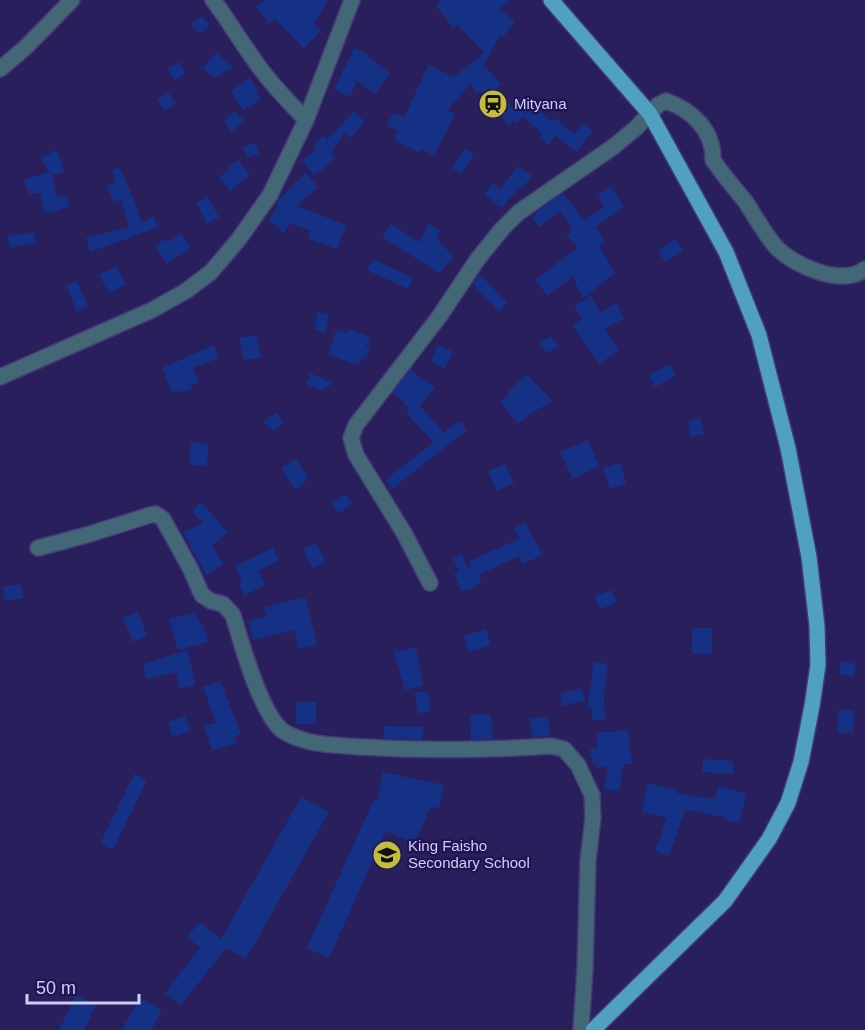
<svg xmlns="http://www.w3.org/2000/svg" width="865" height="1030" font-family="Helvetica,sans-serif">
  <rect width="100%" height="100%" fill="#291f5d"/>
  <path fill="#153185" d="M265,0H328L314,24L321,31L304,49L275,19L269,24L256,6Z
    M440,0H510L499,9L515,21L503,37L500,35L484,65L501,84L497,88L512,107L523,96L552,121L555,118L574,134L584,123L593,131L576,152L556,136L548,145L539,138L542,134L523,117L516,123L513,121L509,126L486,96L480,91L477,93L470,84L448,110L455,115L434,156L421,149L419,153L394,139L398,131L387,126L393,113L404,117L429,65L454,77L484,53L457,24L453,28L436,6Z
    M201,16L210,25L200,34L191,25Z
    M354,48L370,55L369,57L390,73L375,94L357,81L350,97L334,90Z
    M216,53L233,67L215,78L203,68Z
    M179,62L186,74L174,80L167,68Z
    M250,78L258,90L256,92L261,99L243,110L231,91Z
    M168,92L176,104L165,111L157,99Z
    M235,111L244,120L232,132L224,121Z
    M354,111L363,120V124L350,138L344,133L331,153L336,158L314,176L302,160L316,149L313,145L323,136L327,140Z
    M256,143L259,154L248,157L243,147Z
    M465,148L474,154L462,174L452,168Z
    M56,150L61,160L64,172L52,175L57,197L67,195L69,206L59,210L44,213L40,193L29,195L24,180L49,172L41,158Z
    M238,160L250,175L230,191L219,177L229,170L227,168Z
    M518,166L532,176L521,190L519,187L502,208L484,194L493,183L500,189Z
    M119,167L135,202L141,223L153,216L159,227L90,252L86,238L129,227L121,199L114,202L107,186L116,182L112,170Z
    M306,173L318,187L297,206L346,225L337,249L308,239L311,231L290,223L284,234L269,220L278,205L276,204L279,199Z
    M610,186L624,207L595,227L605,242L599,246L615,273L582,299L573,276L548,296L535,280L578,247L566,235L573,229L560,211L539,227L532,218L536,215L535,213L563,193L584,220L604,207L598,195Z
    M208,197L219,217L207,224L196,203Z
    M391,224L419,242L429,224L440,230L436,238L454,257L439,273L382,237Z
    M33,232L36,243L10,248L7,236Z
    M181,233L191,248L167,264L155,245L166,239L168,242Z
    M676,239L683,251L665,262L658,250Z
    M373,259L414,278L408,289L367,270Z
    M116,266L126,284L109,293L99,275Z
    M480,274L507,303L499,312L473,284Z
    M77,281L88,307L77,312L66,285Z
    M591,296L600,312L617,303L624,319L604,329L619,350L599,364L572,325L582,319L574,306Z
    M318,312L329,315L325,333L314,330Z
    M349,329L370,337L366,347L370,348L366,360L362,358L359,366L329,355L336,330L347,333Z
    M256,335L261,358L244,360L239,338Z
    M551,336L559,346L547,353L538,344Z
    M214,345L219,358L193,368L199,382L191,385L192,388L181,393L180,390L172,393L162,368Z
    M438,345L453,351L445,369L431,362Z
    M670,364L676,375L655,387L649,375Z
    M411,369L423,381L424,378L435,388L420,406L444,433L459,421L467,430L392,489L385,480L434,442L406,413L410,409L393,392Z
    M310,373L324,379L333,383L322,391L306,384Z
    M527,374L552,401L530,414L518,424L500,402L510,394L508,392Z
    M276,412L284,422L274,431L263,422Z
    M700,418L704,434L691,437L688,421Z
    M588,440L599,466L573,479L560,452Z
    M191,442L209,444L207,466L189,465Z
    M296,459L308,477L304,484L295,490L281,468Z
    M620,463L626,483L610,489L603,468Z
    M505,464L514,483L497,491L488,471Z
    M345,494L352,504L338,513L331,503Z
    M201,502L228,532L212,546L224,564L206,575L183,532L203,523L192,511Z
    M525,523L543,555L523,564L519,556L478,575L482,582L477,584L478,586L467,591L466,589L461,591L454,574L459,572L453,558L462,554L468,568L471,567L469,561L519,539L514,528Z
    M316,543L326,562L313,568L303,549Z
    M273,548L279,560L258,571L265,585L244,596L238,583L242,581L235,566Z
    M21,584L23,598L5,601L3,587Z
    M612,590L617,603L600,609L595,596Z
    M305,597L317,644L299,649L294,630L253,640L248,621L267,616L264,607Z
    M138,612L147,636L133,642L123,617Z
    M196,612L200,624L203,623L208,642L178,650L169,619Z
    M692,628H712V654H692Z
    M486,629L491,645L468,652L464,636Z
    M416,647L423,686L405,690L394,652Z
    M187,650L196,685L180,689L176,672L147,679L143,664Z
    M841,661L856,664L854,676L839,674Z
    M594,662L608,664L604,696L605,720H592L591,707L587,708Z
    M220,681L241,734L235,736L237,743L212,751L204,726L216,723L203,687Z
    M581,688L586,700L563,706L560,694Z
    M428,691L430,712L417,713L415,693Z
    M296,702H316V724H296Z
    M838,710H854L853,733H838Z
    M491,714L493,739L471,740L470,715Z
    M185,716L190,731L173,737L168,722Z
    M547,716L551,736L533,737L529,719Z
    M384,726L424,727L422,740L383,738Z
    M628,730L632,764L623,765L619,791L604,789L608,767L596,768V763H592L590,749L598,748L596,733Z
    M703,759L733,761V774L702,772Z
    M383,772L444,785L439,808L431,807L414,843L386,831L329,958L307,948L374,799L377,801Z
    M134,774L147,780L113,850L100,844Z
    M648,783L677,790L676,793L715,799L718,786L747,794L739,823L723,819L724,817L685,810L669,856L655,851L667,818L642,812Z
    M301,797L329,812L246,959L226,948L181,1005L165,993L200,948L187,937L200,922L221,939Z
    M76,995L96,1005L84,1030H59Z
    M140,998L162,1011L151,1030H122Z"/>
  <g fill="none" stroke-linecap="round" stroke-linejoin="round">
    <g stroke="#443b75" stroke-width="18">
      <path id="minor" d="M213,0C226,17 236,34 248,51C264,76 285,98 306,120
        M0,69L25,48L72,0
        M0,377L152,310L186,291L211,272L239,239L270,195L306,120L352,0
        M38,548L90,534L150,515L156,514L163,519L190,568L202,595L211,601L223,604L233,615C241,642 261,715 283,731C306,746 338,745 363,747C426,751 488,750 551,746L564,749L578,765L592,795L593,818L588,860L585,969L581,1030
        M430,583L404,533L356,455L351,438L356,425L439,317L477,260L502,229L519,212L613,147L636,128L658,105L666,101C692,110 714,131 713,160C722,174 734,187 745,201C755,216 764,233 776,247C794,266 842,287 865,269"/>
    </g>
    <g stroke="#443b75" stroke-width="18">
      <path id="major" d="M551,0L650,114L726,252L759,335L788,448L809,557L817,626L818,665L812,706L801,762L788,803L769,839L725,901L593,1030"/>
    </g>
    <use href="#minor" stroke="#436776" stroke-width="15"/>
    <use href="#major" stroke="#50a1c0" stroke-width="15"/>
  </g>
  <defs>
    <g id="station-disc" transform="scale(1.5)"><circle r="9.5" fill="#c5bc3d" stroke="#201452"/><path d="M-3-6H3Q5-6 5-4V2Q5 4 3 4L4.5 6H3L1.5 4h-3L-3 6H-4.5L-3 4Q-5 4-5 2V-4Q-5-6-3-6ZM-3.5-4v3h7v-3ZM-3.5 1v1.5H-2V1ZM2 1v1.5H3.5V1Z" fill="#111"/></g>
    <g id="school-disc" transform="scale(1.5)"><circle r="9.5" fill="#c5bc3d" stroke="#201452"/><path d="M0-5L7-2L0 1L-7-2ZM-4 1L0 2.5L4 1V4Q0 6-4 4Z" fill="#111"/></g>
  </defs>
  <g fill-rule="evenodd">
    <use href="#station-disc" x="493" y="104"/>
    <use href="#school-disc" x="387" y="855"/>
  </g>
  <g text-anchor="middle" stroke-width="4.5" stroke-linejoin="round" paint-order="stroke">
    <g font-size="15" fill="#cfcff6" stroke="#201452" text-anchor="start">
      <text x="514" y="109">Mityana</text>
      <text x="408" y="851">King Faisho<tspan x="408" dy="17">Secondary School</tspan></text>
    </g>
  </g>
  <path d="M27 994v9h112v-9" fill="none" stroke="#cfcff6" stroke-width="3"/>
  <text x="36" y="994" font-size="18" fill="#cfcff6" stroke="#201452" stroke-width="4.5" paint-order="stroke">50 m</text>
</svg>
